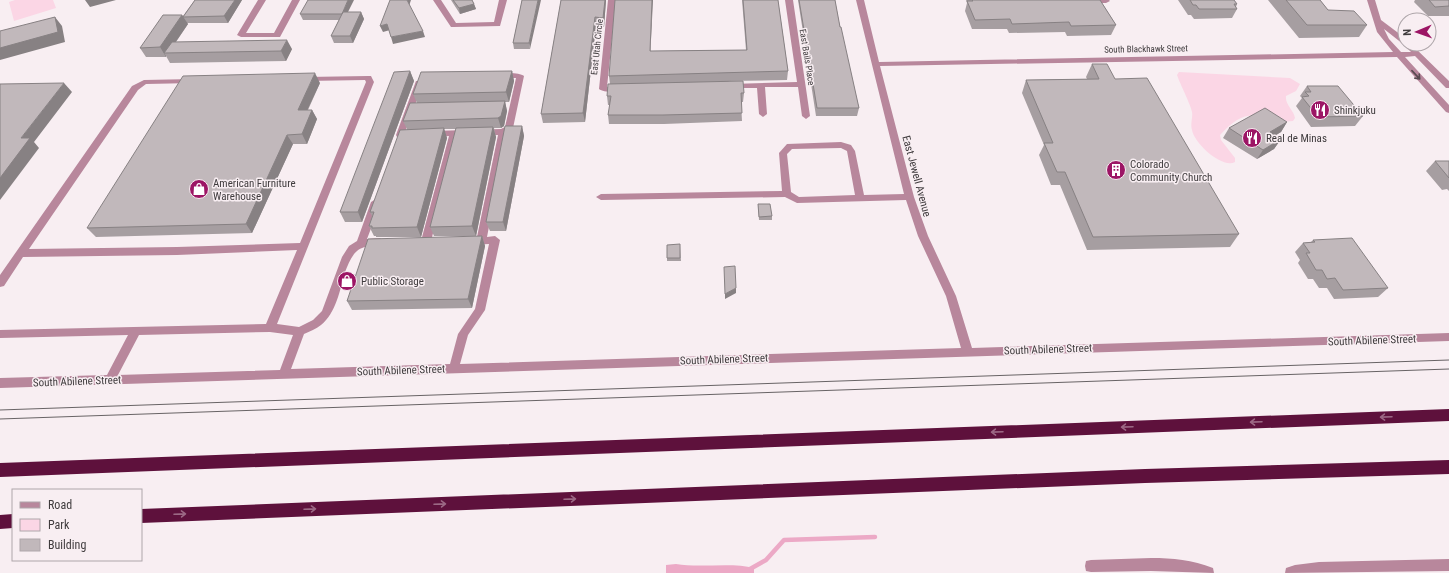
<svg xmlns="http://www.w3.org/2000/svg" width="1449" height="573" font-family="'Roboto Condensed',sans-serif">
  <rect width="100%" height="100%" fill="#f8eef2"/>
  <path fill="#fbd6e5" d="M15,0H53L56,8L14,21L9,2Z
    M1179,72L1290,78L1300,84L1296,91L1286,96C1285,105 1294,110 1295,118L1293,121C1286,122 1281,121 1274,119C1248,112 1239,115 1220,135L1221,140L1235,158V162C1222,169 1194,143 1192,130C1190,124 1193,118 1192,112C1191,105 1180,84 1177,75Z"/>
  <path fill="#eca9c6" d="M676,564C700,568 733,562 754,568V573H666V565Z"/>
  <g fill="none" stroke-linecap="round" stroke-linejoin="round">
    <path stroke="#eca9c6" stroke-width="4.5" d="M743,573L766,560L784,540L875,537"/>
    <path fill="#b8879c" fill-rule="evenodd" d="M258,0H266L246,33H274L292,0H300L280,37H241L237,35Z
      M433,0H441L456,23L494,22L499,0H507L500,26L454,27H451Z
      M608,0H616L607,87H624L625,89C620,93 604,93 599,89Z
      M785,0H793L810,116L806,119L802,116L798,87H765L767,114L763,117L759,114L757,88H731L727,86L731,84L797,82Z
      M856,0H864L879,62L1393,52L1377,32L1367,0H1375L1381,20L1405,38V44H1411L1449,81V88H1446L1415,56L1405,57L1449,105V113L1446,112L1397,57L880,66L914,197L928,236L956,296L972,348L1449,333V341L0,388V378L107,375L128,335L0,338V330L266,324L297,250L177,255L23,257L4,286L0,287V275L132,86L144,80L194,79L198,81L194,83L146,84L138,90L29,249L177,247L300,243L366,82L365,80L306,81L302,79L306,77L368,76H371L374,82L277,324L299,327L313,320L322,311L342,257L349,246L357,241L371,202L376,199L381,202L367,239L380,238L385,242C380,250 365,243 357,251C351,256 348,265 345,272C340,290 336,313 321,325C316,329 310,331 304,334L291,369L450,364L458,334L475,309L489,244L470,245L465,241L467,238L477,237L498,135L458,136L431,241L426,245L421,241L449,136L433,137L429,134L433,131L501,129L505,127L516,78H496L495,76C500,72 519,72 524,76L513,128L507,133L487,237L495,236L500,240L485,310L468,335L460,364L961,348L946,296L918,236L906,200L797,203L785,197L601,200L596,197L601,194L782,191L779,153L787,144L841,142L851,145L855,151L864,195L904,194ZM1384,29L1403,44L1411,52H1401L1389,39ZM841,148L847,151L855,195L799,197L791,192L787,154L792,149ZM270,332L293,335L280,370L118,375L139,335Z
      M1085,0H1109L1110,1L1106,3H1085Z
      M416,81H422L423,83L404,135L403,137H397L396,135Z
      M1151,558C1173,558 1192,560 1213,568L1214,573L1151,571L1091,572L1086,571L1085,566L1086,561L1091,560Z
      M1449,559V571L1285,573L1286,568L1295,565L1319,562Z"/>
    <path fill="#5e113c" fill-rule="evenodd" d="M1449,409V421L0,477V463Z
      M1449,460V474L1145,483L141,523V509L1145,469Z
      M13,514V528L0,529V515Z"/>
    <path stroke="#686365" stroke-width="1" d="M0,410L1449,360
      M0,419L1449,369"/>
  </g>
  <path fill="#a69ea1" d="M195,0H242L228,23H187L188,24L176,42L292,49L286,61L170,63L166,56V57H146L140,48L182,15L183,16Z
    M451,0H472L474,4L476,9L460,14Z
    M522,0L530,49H514L513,43Z
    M561,0H606L604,27L596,26L585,122L543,123L541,114Z
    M742,0H778L788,71L787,80L728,81L744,93L743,102H741L742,121L664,124H609L608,115L610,105H608L607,96L610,84L609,76L651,51L746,50Z
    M798,0H835L840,27L859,108L857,116H816Z
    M966,0H1100L1116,25L1111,35L1067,36L1065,32L1009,33L1007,29H972L965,11L967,3Z
    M1178,0H1234L1237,4L1236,7L1237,9L1232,18L1194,19L1191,15H1188Z
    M1268,0H1320L1328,10L1367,25L1359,37L1299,38Z
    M1415,0H1449V16H1428L1414,2Z
    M361,12L364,19L353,43H334L331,36L339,20H303L300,14Z
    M1092,64L1115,79L1239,234L1230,247L1087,250L1060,185H1051L1039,155L1044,145L1022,93L1026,80L1087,79L1086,77Z
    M410,71L414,81L362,222H345L340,212Z
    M512,71L514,81L509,102H505L507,111L504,126L501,128H494L496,137L476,236H434L430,227L456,129H444L447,138L421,237H376V236H374L369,226L372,216L370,212L407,129L403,121L417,103L413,94Z
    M320,83L308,110H312L317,119L307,144H293L252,233L96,237L87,228Z
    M1307,86L1363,116L1355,126L1311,127L1296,106L1302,98L1300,96Z
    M1287,122L1281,132L1275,136L1281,139L1274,149L1257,159L1223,138L1229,128Z
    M522,126L524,136L506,231H490L486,222Z
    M1435,161H1449V191L1447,189L1442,190L1426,171Z
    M758,204L772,216V220H759Z
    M482,236L485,246L472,308L352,310L347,301Z
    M1313,240L1388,288L1378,297L1334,299L1327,288H1319L1313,279H1308L1298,263L1300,260L1295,252L1303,243L1311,242Z
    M680,244L681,261H667V258Z"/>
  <path fill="#878183" d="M85,0H116L90,7Z
    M235,0H242L228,23L224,16Z
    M348,0H354L344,20L342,14Z
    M407,0H411L409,6Z
    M538,0H541L530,49L529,43Z
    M605,0H606L604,27L603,18Z
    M652,0H653L650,60V51Z
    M474,4L476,9L460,14L459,8Z
    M361,12L364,19L353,43L350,36Z
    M182,15L188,24L168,53H164L166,56V57L160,47Z
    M55,17L62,26L65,42L0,60V48Z
    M595,17L596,26L585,122L583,113Z
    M387,24L390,30L383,32L380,26Z
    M423,31L425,37L393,44L391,37Z
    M287,40L292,49L286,61L281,51Z
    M410,71L414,81L362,222L358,212Z
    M512,71L514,81L509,102L506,92Z
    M315,73L320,83L303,119L298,110Z
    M64,83L72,92L34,142L39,148L0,200V178L21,138Z
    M505,101L507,111L504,126L501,128L498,118Z
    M312,110L317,119L307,144L302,134Z
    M1287,122L1281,132L1263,142L1270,132Z
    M522,126L524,136L506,231L503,222Z
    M493,127L496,137L476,236L472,226Z
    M444,128L447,138L421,237L417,227Z
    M287,135L293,144L252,233L246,224Z
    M1281,139L1274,149L1257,159L1263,150Z
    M482,236L485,246L472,308L468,299Z
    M736,288V293L725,299V294Z"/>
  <path fill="#c1b8bb" stroke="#878183" d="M195,0H235L224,16L183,17Z
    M308,0H348L342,14H300Z
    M390,0H407L423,31L391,37L387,24L380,26Z
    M453,0H472L474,4L459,8Z
    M522,0H538L529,43H513Z
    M561,0H605L603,18L595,17L583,113L541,114Z
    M615,0H652L650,51L747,50L743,0H778L788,71L609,76Z
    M799,0H835L840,27H841L859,108H817Z
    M972,0H1100L1116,25L1071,26L1069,22L1012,24L1010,19L975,20L967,1H973Z
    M1190,0H1234L1237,4H1234L1237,9H1199L1196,5H1193Z
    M1286,0H1320L1328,10L1354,11L1367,25H1307Z
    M1429,0H1449V6L1435,7Z
    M343,12H361L350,36H331Z
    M163,15H182L160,47L140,48Z
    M55,17L58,32L0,48V31Z
    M287,40L281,51L164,53L172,42Z
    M1092,64H1107L1115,79L1147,78L1239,234L1093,237L1065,172H1057L1044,143H1053L1026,80L1099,79Z
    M410,71L358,212H340L394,72Z
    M512,71L506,92L413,94L421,72Z
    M315,73L298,110H312L302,134L287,135L246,224L87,228L183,76Z
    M743,81L744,93H741L742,113L663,115H608L611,96H607L608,84Z
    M64,83L21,138H30L0,178V84Z
    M1307,86H1338L1363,116L1318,117L1302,97L1309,96L1305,92H1311Z
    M505,101L501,116L498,118L403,121L410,103Z
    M1265,108L1287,122L1270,132L1281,139L1263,150L1229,128Z
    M505,126H522L503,222H486Z
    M493,127L472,226L430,227L456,128Z
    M444,128L417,227L372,228V226H369L374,212H370L400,130Z
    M1435,161H1449V178Z
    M758,204H770L772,216L759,217Z
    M482,236L468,299L347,301L368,239Z
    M1352,238L1388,288L1343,290L1335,278L1327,279L1322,270H1316L1306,253H1310L1303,243L1315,242L1313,240Z
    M680,244V258H667V245Z
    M735,266L736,288L725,294L724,267Z"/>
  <defs><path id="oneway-shaft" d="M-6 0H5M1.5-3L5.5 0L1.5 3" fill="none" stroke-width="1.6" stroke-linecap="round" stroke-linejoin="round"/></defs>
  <use stroke="#574a50" href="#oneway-shaft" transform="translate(1416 75) rotate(47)"/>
  <g stroke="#9c6985">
    <use href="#oneway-shaft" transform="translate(1386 417) rotate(178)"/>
    <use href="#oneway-shaft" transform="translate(1256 422) rotate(178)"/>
    <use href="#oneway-shaft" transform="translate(1127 427) rotate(178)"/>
    <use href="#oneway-shaft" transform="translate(997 432) rotate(178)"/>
    <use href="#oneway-shaft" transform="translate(570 499) rotate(-2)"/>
    <use href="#oneway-shaft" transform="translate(440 504) rotate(-2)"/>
    <use href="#oneway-shaft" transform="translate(310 509) rotate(-2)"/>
    <use href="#oneway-shaft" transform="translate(180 514) rotate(-2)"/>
  </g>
  <defs>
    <g id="restaurant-disc" transform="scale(1)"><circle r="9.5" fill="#9c1565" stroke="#f8eef2"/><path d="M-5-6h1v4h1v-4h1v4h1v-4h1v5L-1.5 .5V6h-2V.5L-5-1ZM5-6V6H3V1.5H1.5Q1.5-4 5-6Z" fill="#fff"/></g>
    <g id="building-disc" transform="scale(1)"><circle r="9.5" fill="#9c1565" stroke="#f8eef2"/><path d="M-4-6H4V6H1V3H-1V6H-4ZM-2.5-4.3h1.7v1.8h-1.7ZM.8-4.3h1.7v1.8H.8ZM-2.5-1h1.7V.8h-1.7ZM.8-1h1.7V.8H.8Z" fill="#fff"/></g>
    <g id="shop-disc" transform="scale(1)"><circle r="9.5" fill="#9c1565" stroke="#f8eef2"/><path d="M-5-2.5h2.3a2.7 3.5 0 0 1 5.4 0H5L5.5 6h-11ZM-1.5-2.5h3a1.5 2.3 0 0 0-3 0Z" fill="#fff"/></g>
  </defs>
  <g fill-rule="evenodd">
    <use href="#restaurant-disc" x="1320" y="110"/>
    <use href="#restaurant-disc" x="1252" y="138"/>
    <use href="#building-disc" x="1116" y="170"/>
    <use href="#shop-disc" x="199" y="189"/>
    <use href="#shop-disc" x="347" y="281"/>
  </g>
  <g text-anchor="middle" stroke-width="3" stroke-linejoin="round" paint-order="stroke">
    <g font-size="9" fill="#3f3b3d" stroke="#f8eef2">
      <text transform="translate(597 47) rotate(-84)" y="3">East Utah Circle</text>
      <text transform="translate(1146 49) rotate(-1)" y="3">South Blackhawk Street</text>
      <text transform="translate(807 57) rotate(81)" y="3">East Bails Place</text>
    </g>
    <g font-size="11" fill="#3f3b3d" stroke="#f8eef2" text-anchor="start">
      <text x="1334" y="114">Shinkjuku</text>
      <text x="1266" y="142">Real de Minas</text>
      <text x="1130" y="168">Colorado<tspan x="1130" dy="13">Community Church</tspan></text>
      <text x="213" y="187">American Furniture<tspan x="213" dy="13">Warehouse</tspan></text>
      <text x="361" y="285">Public Storage</text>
    </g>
    <g font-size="11" fill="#3f3b3d" stroke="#f8eef2">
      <text transform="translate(917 176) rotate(75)" y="4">East Jewell Avenue</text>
      <text transform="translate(1372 340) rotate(-2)" y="4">South Abilene Street</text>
      <text transform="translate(1048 349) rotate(-2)" y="4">South Abilene Street</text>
      <text transform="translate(724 359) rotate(-2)" y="4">South Abilene Street</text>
      <text transform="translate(401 370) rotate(-2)" y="4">South Abilene Street</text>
      <text transform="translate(77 381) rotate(-2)" y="4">South Abilene Street</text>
    </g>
  </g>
  <rect x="12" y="489" width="130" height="72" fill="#f8eef2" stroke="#aea6aa"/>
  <rect x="20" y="502" width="20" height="6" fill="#b8879c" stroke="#aea6aa"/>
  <text x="48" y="509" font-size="12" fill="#3f3b3d">Road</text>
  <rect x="20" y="519" width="20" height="12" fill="#fbd6e5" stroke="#aea6aa"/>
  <text x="48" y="529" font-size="12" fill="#3f3b3d">Park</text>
  <rect x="20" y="539" width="20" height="12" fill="#c1b8bb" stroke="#aea6aa"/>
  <text x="48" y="549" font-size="12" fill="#3f3b3d">Building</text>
  <g transform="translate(1417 32) rotate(268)"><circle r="19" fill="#f8eef2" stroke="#aea6aa"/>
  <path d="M0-3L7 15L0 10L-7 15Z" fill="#9c1565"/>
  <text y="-6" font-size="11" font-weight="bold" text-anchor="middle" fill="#3f3b3d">N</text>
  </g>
</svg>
